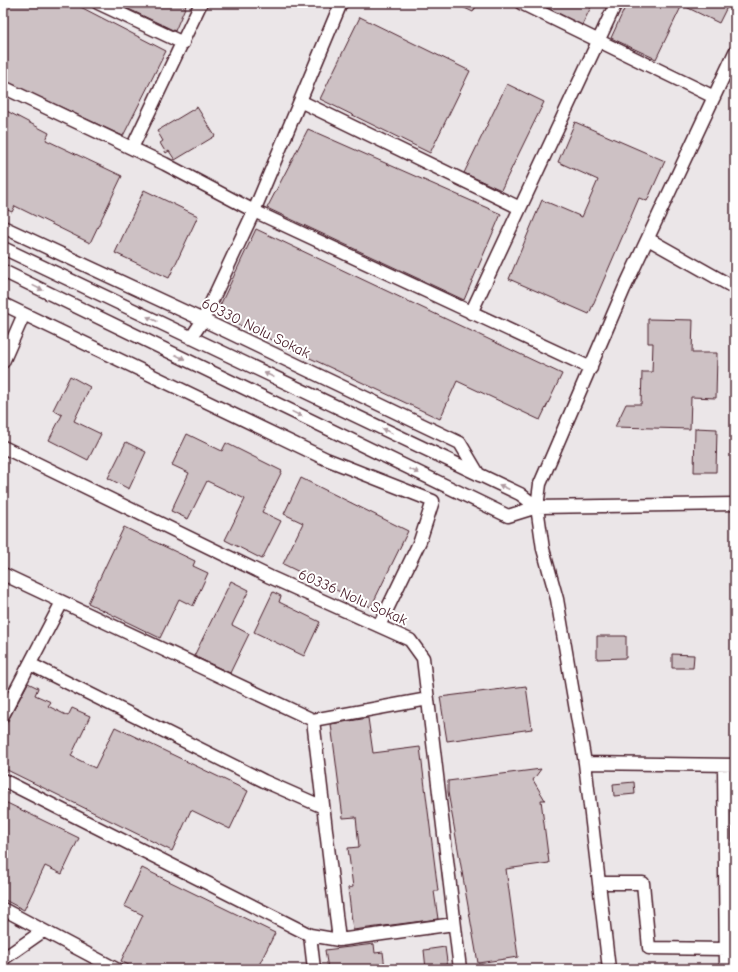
<svg xmlns="http://www.w3.org/2000/svg" width="738" height="972" font-family="'Comic Neue',sans-serif">
  <rect width="100%" height="100%" fill="#f8f6f7"/>
  <filter id="ink" filterUnits="userSpaceOnUse"><feTurbulence type="fractalNoise" baseFrequency=".025" numOctaves="2"/><feDisplacementMap in="SourceGraphic" scale="8" xChannelSelector="R" yChannelSelector="G"/><feConvolveMatrix kernelMatrix="1 2 1 2 8 2 1 2 1" color-interpolation-filters="sRGB"/></filter>
  <g filter="url(#ink)">
    <path fill="#ebe6e8" d="M3,3H735V969H3Z"/>
    <path fill="#cdc1c4" stroke="#4a1f2b" d="M3,3H73L166,51L123,136L3,80Z
      M116,3H187L175,31Z
      M454,3H478L473,12Z
      M538,3H593L582,25Z
      M627,3H729L719,23L682,5L656,59L611,38Z
      M360,17L470,71L430,153L320,99Z
      M507,84L544,102L501,190L464,173Z
      M197,107L215,136L175,160L169,151L166,153L160,143L163,141L157,131Z
      M3,109L49,133L46,140L122,176L90,243L15,206L12,212L3,208Z
      M575,122L665,161L647,201L639,198L589,314L509,279L542,200L582,217L598,180L558,162Z
      M308,129L501,214L464,300L267,208Z
      M144,190L198,216L169,278L115,253Z
      M256,229L562,374L540,420L457,381L440,419L216,314Z
      M648,319L693,320L692,353H717L716,398L691,397L690,429L615,427L626,404H641L642,372H652L653,343H648Z
      M70,376L90,387L74,421L101,434L88,460L49,440L62,415L53,410Z
      M695,428L717,429L716,472H694Z
      M187,434L222,451L226,443L282,471L262,512L281,521L262,559L225,540L245,499L207,481L188,519L171,511L189,473L172,465Z
      M126,442L146,452L129,489L108,478Z
      M301,478L408,531L371,607L283,564L303,523L284,514Z
      M124,527L195,561L193,566L208,573L193,606L179,599L160,638L88,603Z
      M231,581L249,590L232,625L249,634L230,673L194,656Z
      M273,592L281,596L279,602L320,622L304,656L254,632Z
      M597,636H626V658L597,659Z
      M672,654L694,655L693,668H672Z
      M28,683L38,688L35,695L51,702L48,706L68,716L72,708L90,716L71,756L95,768L115,727L248,791L230,829L191,810L172,851L3,768V730Z
      M526,686L532,729L447,741L440,697Z
      M368,718L373,753L420,747L438,891H434L438,919L353,930L348,888L353,887L348,848L359,847L356,817L343,818L331,724Z
      M541,769L533,780L545,800H541L549,863L506,869L518,957L478,963L448,792V781Z
      M634,782L635,794L614,796L613,784Z
      M3,801L79,838L62,874L45,866L24,910L3,899Z
      M142,868L275,933L257,969H136L121,961L143,915L124,906Z
      M374,944L375,953L383,952L385,969H328L325,950Z
      M445,947L448,969H426L424,950Z"/>
    <g fill="none" stroke-linecap="round" stroke-linejoin="round">
      <g stroke="#4a1f2b" stroke-width="15">
        <path id="minor" d="M98,3L183,43
          M521,3L714,97
          M3,87L165,164L254,211L591,368
          M300,101L520,208
          M132,148L201,3
          M3,227L203,320L460,443L479,475
          M648,239L735,288
          M3,248L520,494L537,507
          M3,271L508,516L537,507L735,504
          M3,304L326,459L433,501L420,541L379,626
          M471,313L616,3
          M191,338L203,320L254,211L341,3
          M3,362L24,314
          M3,447L270,577L410,640L423,658L460,969
          M3,574L313,720L428,699
          M30,664L264,781L323,807
          M3,715L62,602
          M313,720L339,940L310,935L314,969
          M585,763L735,765
          M724,765L726,969
          M3,780L310,935
          M599,883H643L649,948L726,949
          M3,909L116,969
          M339,940L454,924
          M3,959L43,931
          M609,969L585,763L557,599L543,549L537,507L540,484L624,289L735,52"/>
      </g>
      <use href="#minor" stroke="#fff" stroke-width="12"/>
    </g>
    <defs><path id="oneway-solid" d="M-6-.8H1V-3.2L6.5 0L1 3.2V.8H-6Z"/></defs>
    <g fill="#ae9aa0">
      <use href="#oneway-solid" transform="translate(38 288) rotate(26)"/>
      <use href="#oneway-solid" transform="translate(152 319) rotate(-155)"/>
      <use href="#oneway-solid" transform="translate(180 357) rotate(26)"/>
      <use href="#oneway-solid" transform="translate(269 375) rotate(-155)"/>
      <use href="#oneway-solid" transform="translate(297 414) rotate(26)"/>
      <use href="#oneway-solid" transform="translate(387 431) rotate(-155)"/>
      <use href="#oneway-solid" transform="translate(414 471) rotate(26)"/>
      <use href="#oneway-solid" transform="translate(504 487) rotate(-155)"/>
    </g>
  </g>
  <g text-anchor="middle" stroke-width="4" stroke-linejoin="round" paint-order="stroke">
    <g font-size="15" fill="#4a1f2b" stroke="#fff">
      <text transform="translate(256 328) rotate(26)" y="5">60330 Nolu Sokak</text>
      <text transform="translate(353 597) rotate(24)" y="5">60336 Nolu Sokak</text>
    </g>
  </g>
  <rect width="738" height="972" fill="none" stroke="#fff" stroke-width="16"/>
  <rect x="8" y="8" width="722" height="956" fill="none" stroke="#4a1f2b" stroke-width="1.5" filter="url(#ink)"/>
</svg>
